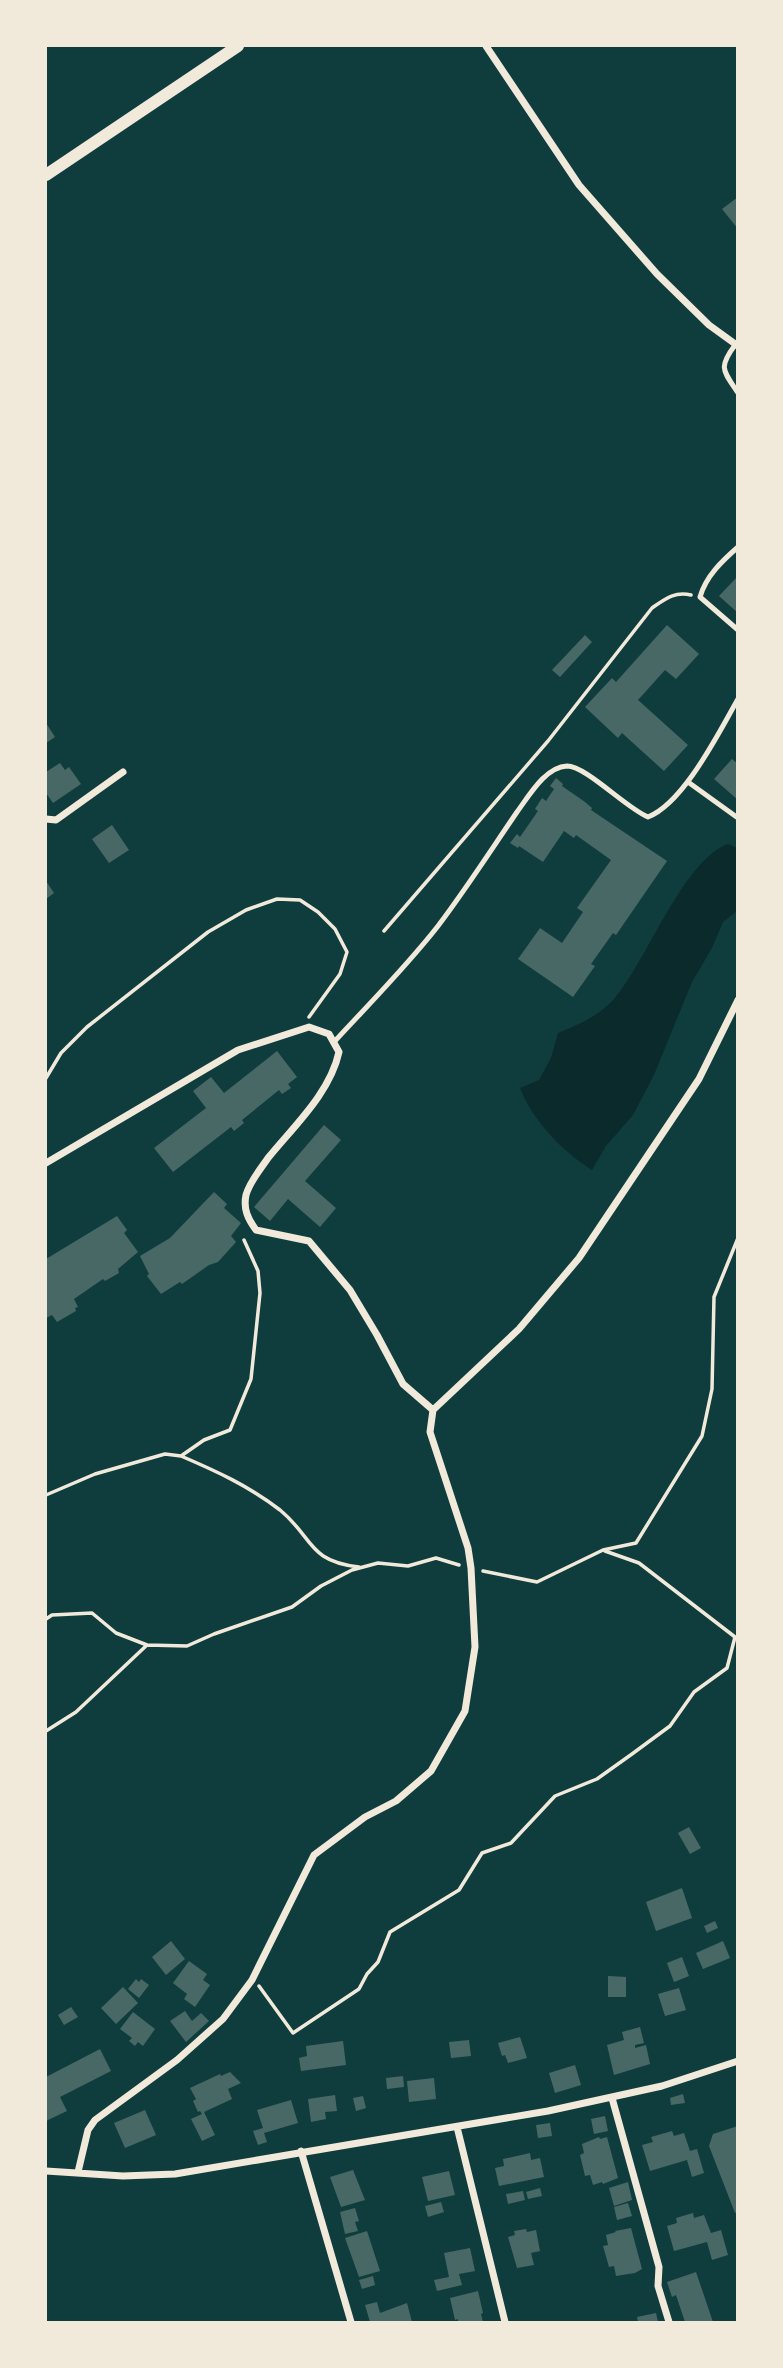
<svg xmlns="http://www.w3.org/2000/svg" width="783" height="2368" font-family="'PT Sans Narrow',sans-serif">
  <rect width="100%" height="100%" fill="#0f3d3e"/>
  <path fill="#0a2a2b" d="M728,844L737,848V911L723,922L712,948L692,982L654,1075L633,1115L606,1146L592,1170C562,1151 533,1121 520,1088L539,1080L551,1058L558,1033C578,1025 599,1016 614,999C647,961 683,860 728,844Z"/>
  <path fill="#486865" d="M738,197V229L722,209Z
    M738,576V613L719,596Z
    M667,625L699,654L676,679L665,670L638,700L688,745L664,771L622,733L618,738L585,707L612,678L616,682Z
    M585,635L592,642L560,677L552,670Z
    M46,723L55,737L46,743Z
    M732,759L738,764V800L714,779Z
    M60,763L65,770L69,767L81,784L53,803L46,793V772Z
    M556,778L563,784L562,786L585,802L592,808L591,810L667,861L616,935L613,933L591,964L595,966L573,997L518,959L540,928L562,943L583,912L577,908L611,860L576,835L574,838L564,831L543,862L519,846L518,848L510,843L517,834L520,837L538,811L535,809L542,798L546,801L554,789L550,786Z
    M112,825L129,850L109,863L92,839Z
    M46,881L54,893L46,899Z
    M277,1051L297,1077L288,1084L291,1088L282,1094L279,1090L242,1120L244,1123L234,1131L231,1127L173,1172L154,1148L206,1108L193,1091L211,1077L224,1093Z
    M324,1125L341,1140L305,1181L336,1208L320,1227L288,1199L270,1221L254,1207Z
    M214,1192L227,1204L224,1208L241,1223L231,1236L236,1242L218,1262L209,1265L182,1284L180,1282L161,1294L147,1276L149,1274L140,1256L170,1238Z
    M117,1216L127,1230L124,1233L138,1252L118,1269L119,1273L105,1281L103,1279L74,1299L78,1307L75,1308L76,1311L57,1322L52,1315L46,1318V1259Z
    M689,1827L701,1848L690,1854L678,1833Z
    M682,1888L692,1918L656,1931L646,1902Z
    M715,1921L718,1928L707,1933L704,1926Z
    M171,1941L185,1959L166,1975L152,1957Z
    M723,1941L730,1958L703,1969L696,1953Z
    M682,1957L689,1976L674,1982L667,1963Z
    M189,1961L207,1974L203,1980L210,1985L195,2007L184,1999L187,1994L173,1983Z
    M608,1976L626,1977V1997H608Z
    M136,1979L139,1982L141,1979L149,1985L139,1998L128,1989Z
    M123,1987L138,2003L116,2024L101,2008Z
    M679,1988L686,2010L665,2016L658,1994Z
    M71,2007L78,2017L64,2025L58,2015Z
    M185,2011L192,2021L201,2013L209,2021L186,2042L170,2021Z
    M133,2012L155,2029L143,2046L138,2042L135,2046L129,2041L132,2038L120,2029Z
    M640,2027L644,2043L635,2045V2048L646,2045L650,2064L614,2075L607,2045L624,2040L622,2032Z
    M520,2037L527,2058L508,2063L505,2055L502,2056L498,2043Z
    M469,2040L471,2056L451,2058L449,2042Z
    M343,2041L346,2065L301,2071L299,2058L307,2056L306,2046Z
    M100,2049L111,2071L60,2097L67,2111L46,2121V2077Z
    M575,2065L581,2085L555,2093L549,2073Z
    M230,2072L241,2083L228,2089L232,2099L204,2112L215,2135L202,2141L191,2119L202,2114L200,2111L198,2112L193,2101L196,2099L190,2088L220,2074L221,2076Z
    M403,2076L404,2087L387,2089L386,2078Z
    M434,2078L436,2099L409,2102L407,2081Z
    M683,2094L685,2103L671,2105L670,2098Z
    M335,2095L337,2111L325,2112L326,2119L311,2122L308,2099Z
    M363,2096L366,2108L356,2111L353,2098Z
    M291,2100L298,2123L264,2133L267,2142L258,2145L253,2131L263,2128L257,2110Z
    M145,2110L156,2135L125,2148L114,2123Z
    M605,2116L608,2131L594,2134L591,2119Z
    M550,2123L552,2136L538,2138L536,2125Z
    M738,2126V2212L735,2213L709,2146L713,2134Z
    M672,2131L674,2136L684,2133L690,2151L697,2149L704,2173L692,2177L687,2160L650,2171L642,2145L653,2142L651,2137Z
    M599,2137L600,2139L607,2137L618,2178L603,2184L602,2182L593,2185L590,2175L585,2176L580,2155L584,2153L582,2144Z
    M530,2153L531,2160L540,2158L544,2177L499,2186L495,2168L504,2166L503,2159Z
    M353,2170L365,2200L341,2207L330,2177Z
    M449,2171L455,2195L428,2201L422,2177Z
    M628,2182L632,2200L614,2206L609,2188Z
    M540,2188L542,2196L528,2199L526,2192Z
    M523,2191L525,2200L508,2204L506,2194Z
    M441,2202L444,2212L428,2217L425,2206Z
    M628,2203L632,2216L617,2220L614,2207Z
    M355,2208L359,2221L355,2222L358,2231L345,2234L340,2212Z
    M693,2213L694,2218L704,2215L711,2233L721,2230L728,2255L712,2260L707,2242L674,2251L667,2226L677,2223L676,2218Z
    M631,2228L642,2269L635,2273L616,2276L614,2266L609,2267L603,2246L608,2245L606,2235L616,2232L615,2231Z
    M526,2229L527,2232L536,2230L540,2251L531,2253L534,2265L517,2268L508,2237L515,2235L514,2231Z
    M367,2231L380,2271L359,2277L345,2238Z
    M470,2248L475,2271L459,2274L462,2285L437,2291L434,2280L449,2277L444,2253Z
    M696,2272L713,2322H685L676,2295L672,2297L667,2282Z
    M373,2276L375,2285L362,2289L359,2280Z
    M478,2291L483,2313L481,2314L483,2322H458V2319L455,2320L450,2298Z
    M377,2302L380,2313L407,2303L412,2322H370L365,2305Z
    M656,2313L658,2322H638L637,2317Z"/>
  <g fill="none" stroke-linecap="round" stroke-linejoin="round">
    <path stroke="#f1e9da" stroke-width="3.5" d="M384,931L548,741L652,608C665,599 675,591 691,595
      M46,1078L61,1053L87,1027L208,932L246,910L277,899L300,900L318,912L335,929L347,952L340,974L309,1017
      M244,1240L258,1271L260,1293L251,1379L230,1430L204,1440L181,1456C216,1471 249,1486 280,1510C314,1538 307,1561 359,1567
      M46,1495L95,1474L165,1454L181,1456
      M605,1551L639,1563L735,1637
      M483,1571L537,1582L603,1550L636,1543L702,1436L712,1389L714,1297L738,1238
      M46,1619L52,1615L92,1613L116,1633L147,1645L187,1646L214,1634L292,1607L321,1586L352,1570L378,1563L408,1566L436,1558L459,1565
      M46,1731L76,1712L147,1645
      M259,1986L293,2033L359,1989L367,1974L378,1962L390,1932L459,1890L482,1853L511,1843L555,1796L597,1779L632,1754L670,1726L694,1692L727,1668L735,1637"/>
    <path stroke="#f1e9da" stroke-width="5" d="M735,345C718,368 723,370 738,393
      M738,547C722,561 706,576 700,597L738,630
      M688,782L738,818
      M334,1042C369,1004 406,967 438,926C466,889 491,850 517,812C529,796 545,767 567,766C586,766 626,808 648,817C684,803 719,732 738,699"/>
    <path stroke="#f1e9da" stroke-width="7" d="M486,46L579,185L657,274L709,325L738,346
      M46,819L56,820L123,772
      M46,1163L238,1050L309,1027L329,1034L339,1052C330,1093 294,1126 268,1158C260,1170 250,1181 246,1195C243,1209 248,1219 256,1230L309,1241L350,1290L377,1335L403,1384L433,1410
      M612,2098L659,2267L658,2286L669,2322
      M457,2127L505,2322
      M301,2151L351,2322
      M46,2171L123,2176L175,2174L548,2111L662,2086L738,2061
      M78,2172L88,2130L95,2120L177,2060L223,2019L252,1980L314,1855L365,1817L396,1801L431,1771L465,1711L475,1647L471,1568L468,1548L430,1432L433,1410L519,1329L579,1258L699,1079L738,1000"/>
    <path stroke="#f1e9da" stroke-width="12" d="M46,175L238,46"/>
  </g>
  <rect width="783" height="2368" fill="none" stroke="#f1e9da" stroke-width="94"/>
</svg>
